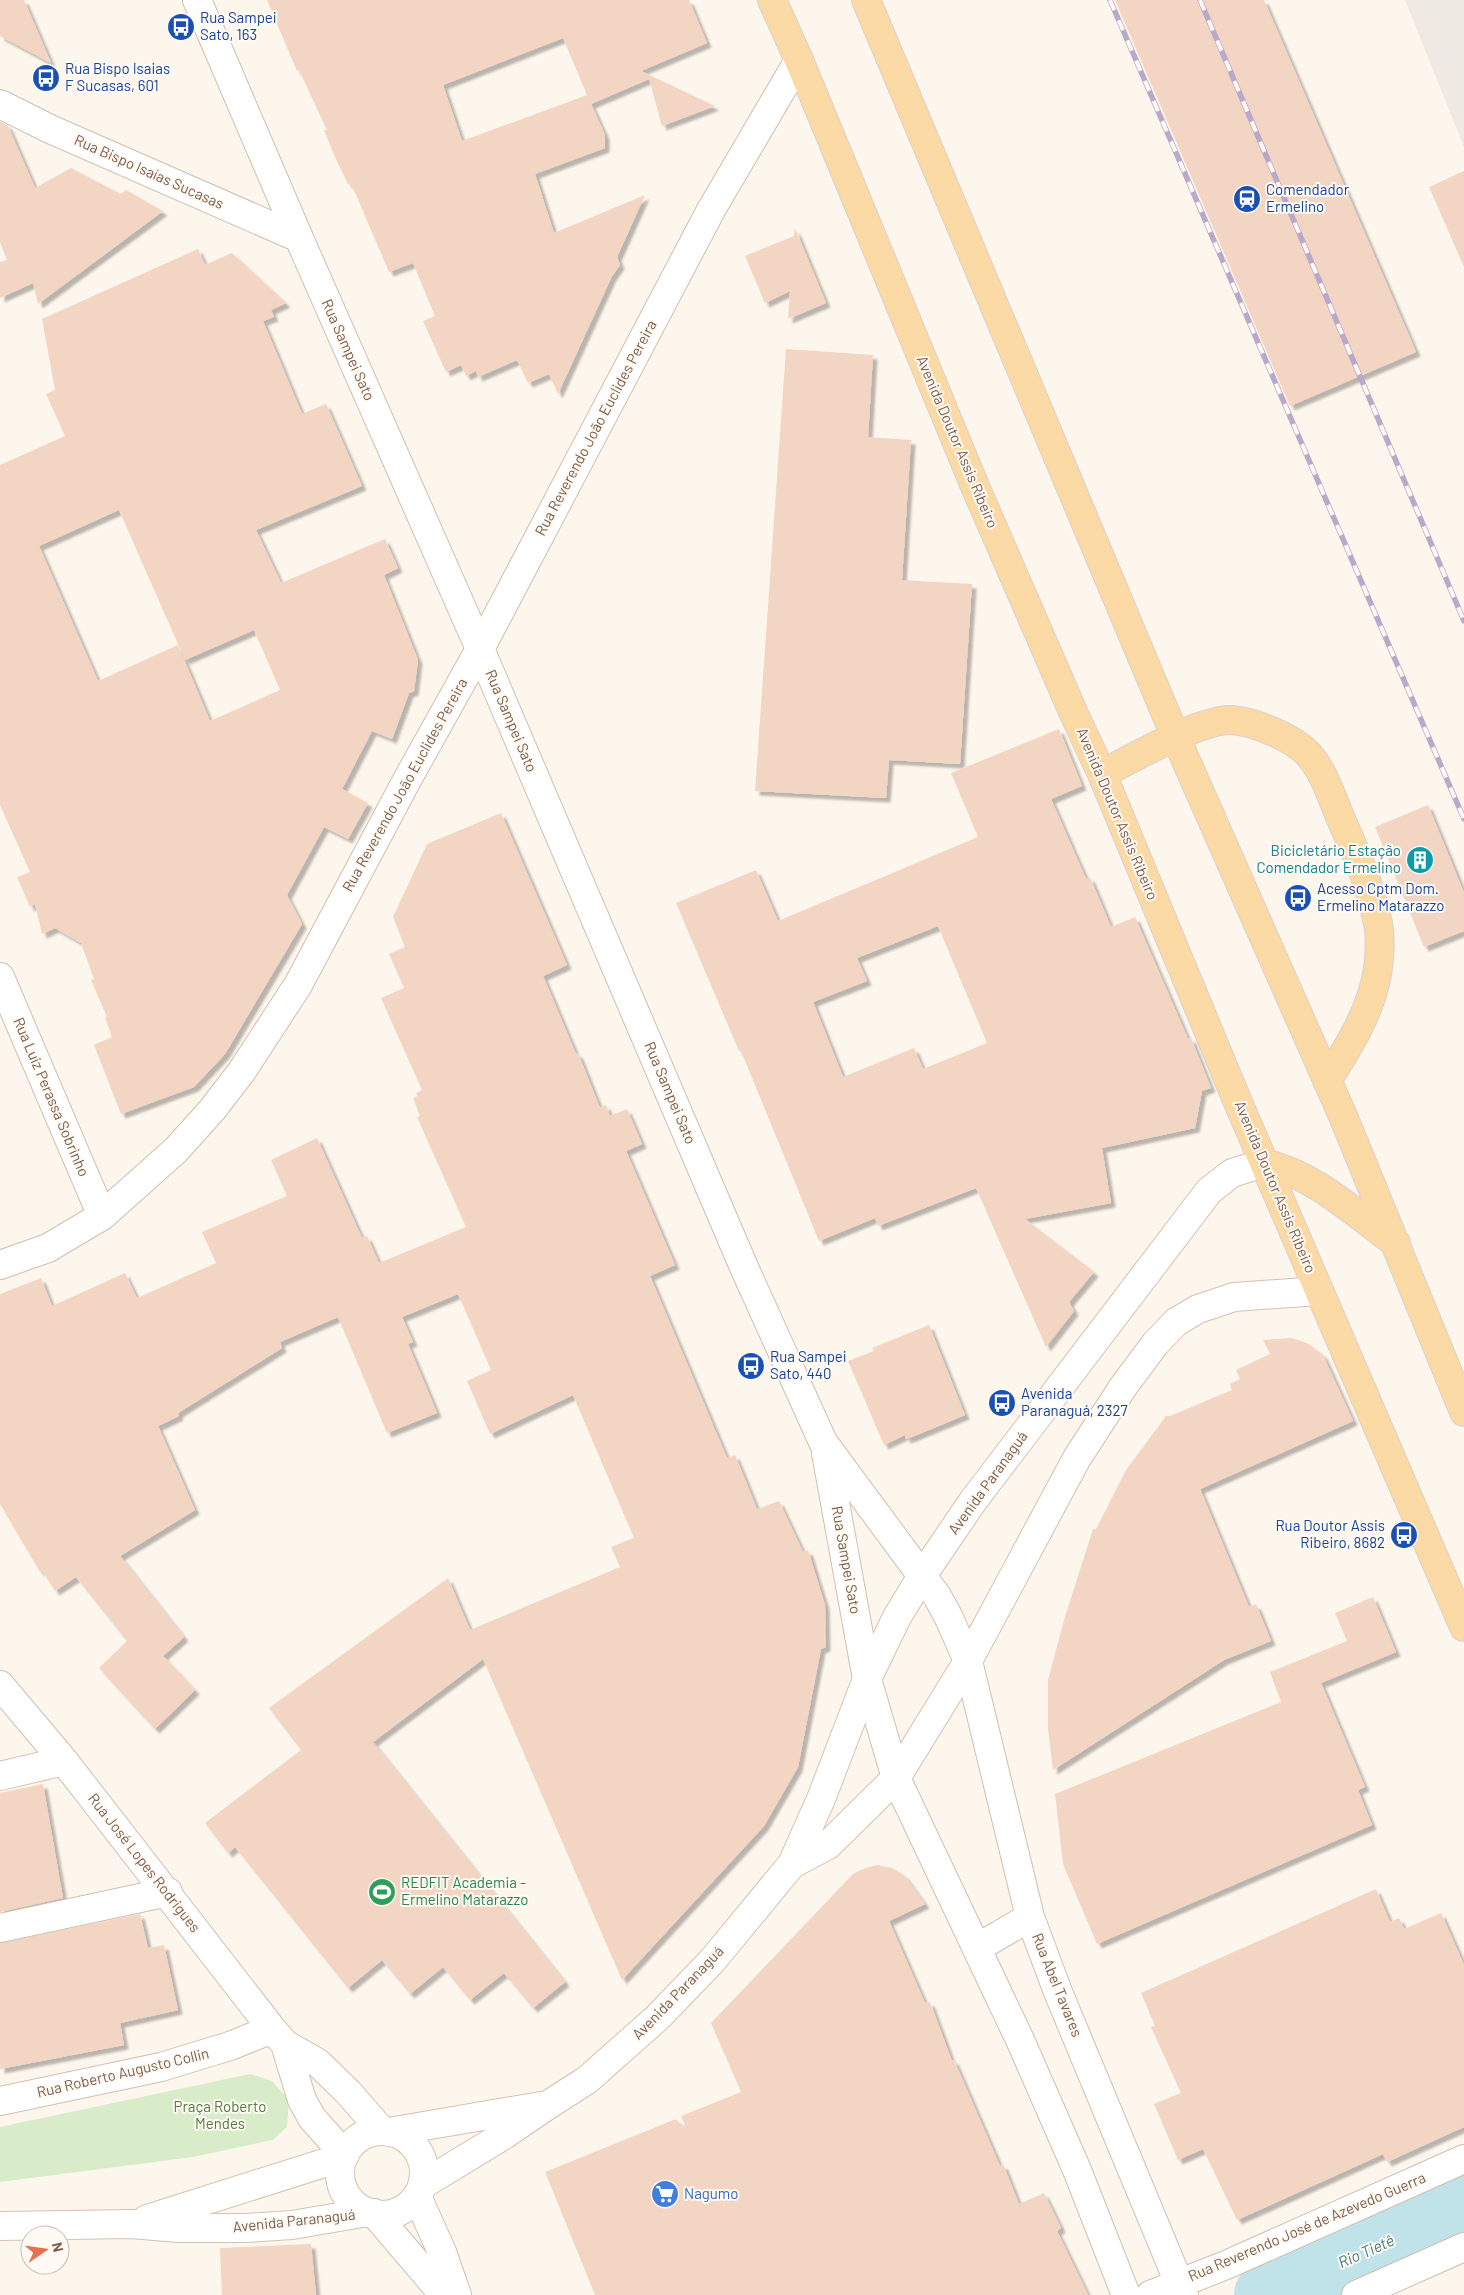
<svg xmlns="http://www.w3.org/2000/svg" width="1464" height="2295" font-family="Barlow,sans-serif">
  <defs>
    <filter id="shadow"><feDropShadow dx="4.5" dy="4.5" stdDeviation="1" flood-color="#0004"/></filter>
  </defs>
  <rect width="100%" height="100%" fill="#fdf6ec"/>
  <path fill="#efe9e4" d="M1405,0H1464V147Z"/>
  <path fill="#d8ecc9" d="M250,2074L272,2081L289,2100L287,2127L273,2140L193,2157L0,2182V2127Z"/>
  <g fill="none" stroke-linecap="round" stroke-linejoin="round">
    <path stroke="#bfe3e8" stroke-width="70" d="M1269,2295L1464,2207"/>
  </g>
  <path fill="#f3d5c3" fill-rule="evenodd" filter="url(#shadow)" d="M0,0H24L51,63L0,36Z
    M267,0H689L707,43L641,71L715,106L662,126L649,79L591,104L605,135V148L535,174L554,233L645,195L617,257L620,265L612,276L558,394L549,374L528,383L517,360L478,377L476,371L466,376L461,365L446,372L423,321L435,316L413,263L389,272L351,183L348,184L335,157L324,130H327L299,70L297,71ZM563,38L587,95L462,141L443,85Z
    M1115,0H1264L1416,352L1290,406Z
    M0,121L8,126L35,188L71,168L121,194L126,190L163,211L38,304L33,283L0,298V262L7,260L0,242Z
    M1464,171V267L1429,187Z
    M795,228L826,303L788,319L790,291L765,303L745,256L794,236Z
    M198,249L205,265L232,253L286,303L271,310L274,317L263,321L302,414L326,404L362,486L256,530L281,583L385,539L398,568L384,575L418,660L414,691L409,693L392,739L372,731L342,789L368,803L348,839L324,827L287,895L302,924L225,1054L194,1087L121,1114L94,1045L112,1037L105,1018L107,1017L91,980L94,979L81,943L55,928L42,934L35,904L30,907L17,877L30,872L0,805V465L65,436L46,394L55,390L42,319ZM119,510L185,660L254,630L280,690L210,721L178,645L98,681L39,546Z
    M786,349L873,355L868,437L911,440L902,580L972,584L960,764L889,760L886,798L755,791Z
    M1059,729L1082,786L1051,799L1086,879L1090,877L1111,927L1135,917L1188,1039L1191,1038L1211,1088L1202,1091L1195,1128L1102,1148L1111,1203L1025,1219L1094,1272L1069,1302L1074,1311L1046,1347L976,1188L878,1226L875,1218L819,1241L741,1051H739L676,903L756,870L778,921L978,837L951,773ZM938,926L987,1043L923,1069L914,1048L843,1077L813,1002L867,981L857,958Z
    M1428,805L1464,893V931L1424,947L1375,827Z
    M501,813L567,965L543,976L576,1054L578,1053L600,1108L606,1105L610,1116L627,1109L642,1144L626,1151L675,1265L650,1276L727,1458L735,1455L757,1509L779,1501L803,1552L808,1550L825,1605L826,1647L821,1649L798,1767L764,1826L622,1980L483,1659L373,1742L565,1982L533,2008L504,1973L470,2000L443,1967L410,1994L382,1960L348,1988L235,1847L228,1853L205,1823L301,1750L269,1708L448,1578L470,1630L620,1567L611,1547L634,1538L573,1395L490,1434L467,1381L491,1370L458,1294L402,1317L413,1342L408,1344L437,1413L387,1433L338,1317L280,1342L282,1348L178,1413L179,1416L158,1426L195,1510L120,1556L184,1637L163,1656L195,1690L155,1729L99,1668L127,1641L76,1577L55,1591L42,1570L40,1572L0,1504V1294L41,1278L52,1306L125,1273L137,1298L216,1263L202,1232L287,1196L271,1160L317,1138L362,1238L367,1236L379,1263L466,1227L417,1117L420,1116L413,1098L418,1096L416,1093L422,1090L381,998L404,988L389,954L405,947L393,917L427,844Z
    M929,1325L965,1415L912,1437L906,1439L905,1435L884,1445L848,1361L874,1351L872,1348Z
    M1292,1338L1309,1344L1323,1355L1353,1421L1200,1489L1249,1607L1256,1604L1271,1641L1224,1660L1053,1770L1048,1729V1680L1064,1620L1093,1529H1096L1126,1470L1166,1416H1170L1232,1390L1230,1384L1240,1379L1236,1370L1270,1354L1263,1340Z
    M1373,1597L1396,1652L1321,1683L1365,1787L1358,1790L1372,1825L1097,1944L1063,1864L1055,1794L1281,1702L1270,1672L1347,1641L1335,1613Z
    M43,1784L63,1898L0,1912V1793Z
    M877,1865L892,1868L904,1875L925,1904L889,1921L925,2003L930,2002L952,2061L954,2060L1000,2166L1003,2164L1019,2204L1044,2193L1061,2228L1057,2231L1088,2295H595L545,2172L676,2119L683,2127L685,2125L681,2116L741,2092L711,2023L853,1874L865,1868Z
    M1376,1889L1390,1922L1399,1918L1404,1929L1441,1913L1464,1965V2127L1387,2162L1383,2154L1237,2220L1203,2149L1178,2160L1154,2104L1181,2093L1151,2027L1155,2026L1141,1993Z
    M140,1914L148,1948L164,1945L178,2010L120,2023L124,2045L0,2069V1943Z
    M311,2244L316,2295H222L220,2248Z"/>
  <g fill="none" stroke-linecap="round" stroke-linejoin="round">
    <g stroke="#d1beb0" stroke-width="30">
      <path id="minor" d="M197,0L299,238L480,649L743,1265L823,1442L922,1576
        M0,104L50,129L299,238
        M0,977L102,1216
        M0,1265L48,1248L102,1216L176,1150L212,1110L242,1071L298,985L407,780L480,649L711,210L799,60
        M826,1453L867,1679
        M0,1685L64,1761L272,2029L285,2044L318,2063L348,2092L381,2130
        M0,1776L64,1761
        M0,1928L168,1892
        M285,2044L302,2100L312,2118L345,2155
        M0,2101L161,2067L230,2046L272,2029
        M417,2196L442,2252L457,2295
        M374,2213L444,2295"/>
    </g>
    <g stroke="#d1beb0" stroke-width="30">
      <path id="tertiary" d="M922,1576L937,1596L949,1618L968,1661L1030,1917L1058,1992L1184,2295
        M867,1679L896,1778L1021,2042L1077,2170L1126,2295
        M977,1948L1030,1917
        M1150,2295L1226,2265L1464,2159
        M1356,2295L1464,2247"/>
    </g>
    <g stroke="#d6c0b0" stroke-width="30">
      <path id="secondary" d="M792,1864L828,1845L896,1778L968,1661L1077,1458L1123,1387L1155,1344L1176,1322L1198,1309L1234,1297L1319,1291
        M340 2173a42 42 0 1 1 84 0a42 42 0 1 1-84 0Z
        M389,2132L541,2106
        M422,2185L504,2135L548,2105L587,2080L657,2018L712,1961L792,1864L821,1799L867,1679L897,1617L922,1576L973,1501L1209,1191L1232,1173L1264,1163
        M147,2219L343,2157
        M0,2226L131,2224L179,2228H246L292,2225L368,2212"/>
    </g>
    <g stroke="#dad1cd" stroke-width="30">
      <path id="primary" d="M772,0L799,60L974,484L1074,714L1102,774L1237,1100L1464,1627
        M866,0L1176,738L1343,1116L1464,1412
        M1102,774C1131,759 1201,719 1231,720C1253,721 1294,738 1309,755C1324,772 1332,798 1341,819C1355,851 1370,884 1377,919C1381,934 1380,952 1378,968C1373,1008 1348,1048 1327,1081
        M1264,1163C1315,1175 1354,1213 1396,1243"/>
    </g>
    <use href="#minor" stroke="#fff" stroke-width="28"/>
    <use href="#tertiary" stroke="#fff" stroke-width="28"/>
    <use href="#secondary" stroke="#fff" stroke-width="28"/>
    <use href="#primary" stroke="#fbd9a5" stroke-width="28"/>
    <g stroke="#b9a8c9" stroke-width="5.5">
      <path id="rail" d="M1110,0L1464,819
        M1200,0L1464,621"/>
    </g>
    <use href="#rail" stroke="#fffaf3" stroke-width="4" stroke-dasharray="11" stroke-linecap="butt"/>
  </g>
  <defs>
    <g id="bus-disc" transform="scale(1.4375)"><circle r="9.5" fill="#1a4fb4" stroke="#fffaf3"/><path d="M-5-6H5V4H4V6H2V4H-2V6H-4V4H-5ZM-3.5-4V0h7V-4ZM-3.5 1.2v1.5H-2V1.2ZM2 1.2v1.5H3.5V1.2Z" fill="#fff"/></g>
    <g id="station-disc" transform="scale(1.4375)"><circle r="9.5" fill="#1a4fb4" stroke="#fffaf3"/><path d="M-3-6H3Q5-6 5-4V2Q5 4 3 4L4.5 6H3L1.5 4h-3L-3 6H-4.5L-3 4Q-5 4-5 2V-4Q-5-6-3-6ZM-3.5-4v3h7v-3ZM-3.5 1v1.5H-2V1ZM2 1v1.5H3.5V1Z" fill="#fff"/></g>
    <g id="building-disc" transform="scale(1.4375)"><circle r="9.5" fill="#0f9aa8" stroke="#fffaf3"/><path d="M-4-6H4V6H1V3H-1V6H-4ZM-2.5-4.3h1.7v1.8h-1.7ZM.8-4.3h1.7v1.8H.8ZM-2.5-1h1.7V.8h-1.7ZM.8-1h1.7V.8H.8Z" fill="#fff"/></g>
    <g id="stadium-disc" transform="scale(1.4375)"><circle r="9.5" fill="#2e9e5b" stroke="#fffaf3"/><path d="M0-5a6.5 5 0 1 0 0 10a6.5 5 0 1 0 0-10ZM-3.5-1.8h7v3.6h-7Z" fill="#fff"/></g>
    <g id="supermarket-disc" transform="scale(1.4375)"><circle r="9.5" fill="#3f7fe0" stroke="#fffaf3"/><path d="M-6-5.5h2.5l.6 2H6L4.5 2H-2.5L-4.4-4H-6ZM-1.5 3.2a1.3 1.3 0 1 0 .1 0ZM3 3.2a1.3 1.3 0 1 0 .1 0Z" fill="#fff"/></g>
  </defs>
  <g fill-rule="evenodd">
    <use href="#bus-disc" x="181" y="27"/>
    <use href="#bus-disc" x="46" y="78"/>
    <use href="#station-disc" x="1247" y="199"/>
    <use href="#building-disc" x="1420" y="860"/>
    <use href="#bus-disc" x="1298" y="898"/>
    <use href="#bus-disc" x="751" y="1366"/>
    <use href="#bus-disc" x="1002" y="1403"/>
    <use href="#bus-disc" x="1404" y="1535"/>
    <use href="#stadium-disc" x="382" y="1892"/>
    <use href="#supermarket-disc" x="665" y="2194"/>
  </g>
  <g text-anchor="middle" stroke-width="4" stroke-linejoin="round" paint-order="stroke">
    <g font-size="15" fill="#164399" stroke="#fffaf3" text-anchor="start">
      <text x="200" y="23">Rua Sampei<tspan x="200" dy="17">Sato, 163</tspan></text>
      <text x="65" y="74">Rua Bispo Isaias<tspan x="65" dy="17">F Sucasas, 601</tspan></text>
      <text x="1266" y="195">Comendador<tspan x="1266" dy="17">Ermelino</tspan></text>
      <text x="1317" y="894">Acesso Cptm Dom.<tspan x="1317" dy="17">Ermelino Matarazzo</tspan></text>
      <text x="770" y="1362">Rua Sampei<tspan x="770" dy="17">Sato, 440</tspan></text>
      <text x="1021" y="1399">Avenida<tspan x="1021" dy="17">Paranaguá, 2327</tspan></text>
      <text x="1385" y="1531" text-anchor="end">Rua Doutor Assis<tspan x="1385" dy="17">Ribeiro, 8682</tspan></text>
    </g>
    <g font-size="15" fill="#7a5c4d" stroke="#fffaf3">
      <text transform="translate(149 172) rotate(24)" y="5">Rua Bispo Isaías Sucasas</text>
      <text transform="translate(348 350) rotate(66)" y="5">Rua Sampei Sato</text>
      <text transform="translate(596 428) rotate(-62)" y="5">Rua Reverendo João Euclides Pereira</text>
      <text transform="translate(957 442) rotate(67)" y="5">Avenida Doutor Assis Ribeiro</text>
      <text transform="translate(511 721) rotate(67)" y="5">Rua Sampei Sato</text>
      <text transform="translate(405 785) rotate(-61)" y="5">Rua Reverendo João Euclides Pereira</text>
      <text transform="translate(1117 814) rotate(67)" y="5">Avenida Doutor Assis Ribeiro</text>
      <text transform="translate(670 1093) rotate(67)" y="5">Rua Sampei Sato</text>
      <text transform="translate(51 1097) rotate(67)" y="5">Rua Luiz Perassa Sobrinho</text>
      <text transform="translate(1275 1187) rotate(67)" y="5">Avenida Doutor Assis Ribeiro</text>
      <text transform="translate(988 1483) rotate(-54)" y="5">Avenida Paranaguá</text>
      <text transform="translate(846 1560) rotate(80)" y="5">Rua Sampei Sato</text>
      <text transform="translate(144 1863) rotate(52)" y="5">Rua José Lopes Rodrigues</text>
      <text transform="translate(1057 1985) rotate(68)" y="5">Rua Abel Tavares</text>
      <text transform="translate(678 1993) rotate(-46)" y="5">Avenida Paranaguá</text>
      <text transform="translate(123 2073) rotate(-13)" y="5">Rua Roberto Augusto Collin</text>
      <text transform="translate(294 2221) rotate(-6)" y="5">Avenida Paranaguá</text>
      <text transform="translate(1307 2227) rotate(-23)" y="5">Rua Reverendo José de Azevedo Guerra</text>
    </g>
    <g font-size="15" fill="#0d838f" stroke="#fffaf3" text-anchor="end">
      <text x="1401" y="856">Bicicletário Estação<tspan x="1401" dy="17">Comendador Ermelino</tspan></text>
    </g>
    <g font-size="15" fill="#27864d" stroke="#fffaf3" text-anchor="start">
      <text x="401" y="1888">REDFIT Academia -<tspan x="401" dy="17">Ermelino Matarazzo</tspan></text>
    </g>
    <g font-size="15" fill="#537a41" stroke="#fffaf3">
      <text x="220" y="2112">Praça Roberto<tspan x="220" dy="17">Mendes</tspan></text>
    </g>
    <g font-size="15" fill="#366cbe" stroke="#fffaf3" text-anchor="start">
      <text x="684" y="2199">Nagumo</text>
    </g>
    <g font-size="16" font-style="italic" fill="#437c86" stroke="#fffaf3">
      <text transform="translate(1366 2251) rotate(-24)" y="6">Rio Tietê</text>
    </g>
  </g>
  <g transform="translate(45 2250) rotate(77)"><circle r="24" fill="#fffaf3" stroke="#cabbb1"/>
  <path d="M0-4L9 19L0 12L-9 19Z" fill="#e76f51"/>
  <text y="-8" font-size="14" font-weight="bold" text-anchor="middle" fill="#7a5c4d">N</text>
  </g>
</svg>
